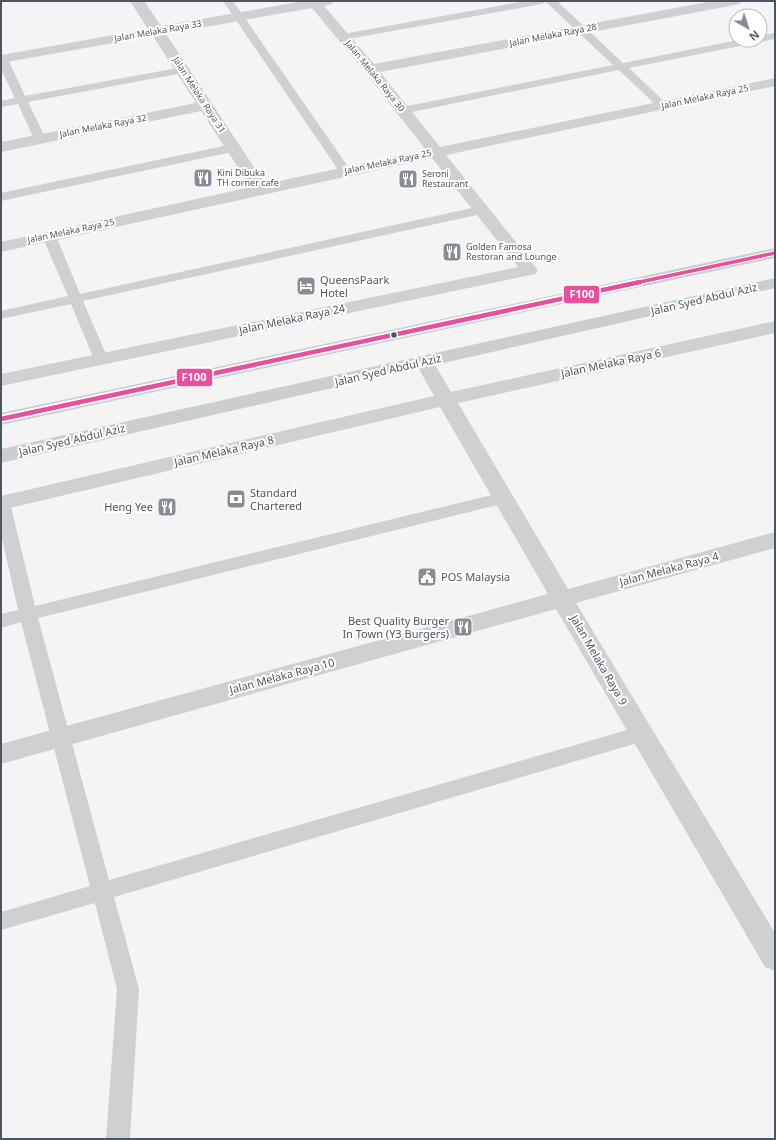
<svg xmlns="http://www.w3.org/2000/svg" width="776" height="1140" font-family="'Noto Sans',sans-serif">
  <rect width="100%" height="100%" fill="#f4f4f4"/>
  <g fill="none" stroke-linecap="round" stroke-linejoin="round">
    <path fill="#ced0d2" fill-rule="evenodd" d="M223,1H233L351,171L349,174H341Z
      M525,1H557L623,63L738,40H760V36L775,33V39L629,68L667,104L669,106L667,108H659L619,70L402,114L398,112L396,110L398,108L613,65L546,2L542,4L343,40L338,37L343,34Z
      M1,56L6,57L8,59L25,96L183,67L189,70L183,73L28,102L46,139L44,142H36L34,139L18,104L1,107V101L15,98L1,69Z
      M233,144L237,145L239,148L237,151L1,201V193Z
      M481,206L486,207L487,210L486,213L83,301L108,359L106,362L101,363L96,362L94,359L71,304L1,319V311L68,296L42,236L44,233H54L56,236L80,294Z
      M504,492L510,494L512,498L510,502L38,618L109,880L641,726L648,729L650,734L648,739L641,742L114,897L139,989L130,1139H106L117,989L95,903L1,930V912L90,886L21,622L1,628V614L18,610L1,534V498L8,499L10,503L35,606Z"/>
    <path fill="#ced0d2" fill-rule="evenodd" d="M130,1H144L161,26L304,1H334L332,4L324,6L374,64L713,1H742L740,4L735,5L380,72L440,147L775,78V86L446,155L535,266L538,270L535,274L1,386V374L518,267L432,158L1,252V242L251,187L201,111L1,152V142L196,103L153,36L1,63V55L148,29ZM312,8L365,72L426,150L265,184L166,34Z
      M775,321V333L458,403L568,589L775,532V548L576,603L775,933V971L765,967L556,609L1,764V744L548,594L440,407L1,510V496L434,396L415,362L417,358L424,356L431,358L451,392Z"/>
    <path fill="#caced1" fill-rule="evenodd" d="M775,248V258L1,425V413Z
      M775,278V288L1,463V449Z"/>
    <g stroke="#fff" stroke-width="5.5">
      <path id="bus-1-far1" d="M635,283L775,253"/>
    </g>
    <g stroke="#fff" stroke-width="8">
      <path id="bus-1" d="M1,419L640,282"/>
    </g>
    <use href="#bus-1-far1" stroke="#e6509d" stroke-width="3.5"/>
    <use href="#bus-1" stroke="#e6509d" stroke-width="4.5"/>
  </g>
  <defs>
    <g id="restaurant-square" transform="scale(1)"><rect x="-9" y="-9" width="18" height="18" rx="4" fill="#868d94" stroke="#fff"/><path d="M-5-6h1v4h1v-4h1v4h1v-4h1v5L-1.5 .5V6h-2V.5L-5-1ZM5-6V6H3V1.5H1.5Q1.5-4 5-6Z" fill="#fff"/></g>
    <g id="hotel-square" transform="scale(1)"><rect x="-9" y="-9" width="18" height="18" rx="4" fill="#868d94" stroke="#fff"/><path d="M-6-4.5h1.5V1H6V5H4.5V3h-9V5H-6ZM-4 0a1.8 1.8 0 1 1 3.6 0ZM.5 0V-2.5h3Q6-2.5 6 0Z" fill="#fff"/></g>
    <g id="bank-square" transform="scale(1)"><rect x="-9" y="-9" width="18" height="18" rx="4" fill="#868d94" stroke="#fff"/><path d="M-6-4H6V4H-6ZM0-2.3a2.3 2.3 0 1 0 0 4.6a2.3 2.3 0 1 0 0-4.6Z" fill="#fff"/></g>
    <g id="civic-square" transform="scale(1)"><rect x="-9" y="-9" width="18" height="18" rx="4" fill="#868d94" stroke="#fff"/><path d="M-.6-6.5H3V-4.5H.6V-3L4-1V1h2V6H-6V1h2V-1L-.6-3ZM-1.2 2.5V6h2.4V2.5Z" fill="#fff"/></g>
  </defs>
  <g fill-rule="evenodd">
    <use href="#restaurant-square" x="203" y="178"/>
    <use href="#restaurant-square" x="408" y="179"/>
    <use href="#restaurant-square" x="452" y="252"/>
    <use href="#hotel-square" x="306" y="286"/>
    <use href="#bank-square" x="236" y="499"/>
    <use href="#restaurant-square" x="167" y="507"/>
    <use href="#civic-square" x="427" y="577"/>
    <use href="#restaurant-square" x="463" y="627"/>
  </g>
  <circle fill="#4a5661" stroke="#fff" stroke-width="1.5" cx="394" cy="335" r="3.5"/>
  <g text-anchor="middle" stroke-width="4" stroke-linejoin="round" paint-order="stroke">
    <g font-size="9" fill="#4a5661" stroke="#fff">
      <text transform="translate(158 31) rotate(-10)" y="3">Jalan Melaka Raya 33</text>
      <text transform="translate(553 35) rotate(-11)" y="3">Jalan Melaka Raya 28</text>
      <text transform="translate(375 76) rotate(51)" y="3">Jalan Melaka Raya 30</text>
      <text transform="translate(199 95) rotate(57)" y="3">Jalan Melaka Raya 31</text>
      <text transform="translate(705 97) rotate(-12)" y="3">Jalan Melaka Raya 25</text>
      <text transform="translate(103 126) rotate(-11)" y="3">Jalan Melaka Raya 32</text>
      <text transform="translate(388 162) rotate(-12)" y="3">Jalan Melaka Raya 25</text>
      <text transform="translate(71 231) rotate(-12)" y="3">Jalan Melaka Raya 25</text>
    </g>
    <g font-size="9" fill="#4a5661" stroke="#fff" text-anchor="start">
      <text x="217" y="176">Kini Dibuka<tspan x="217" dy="10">TH corner cafe</tspan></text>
      <text x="422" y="177">Seroni<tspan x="422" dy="10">Restaurant</tspan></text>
      <text x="466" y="250">Golden Famosa<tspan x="466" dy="10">Restoran and Lounge</tspan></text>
    </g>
    <g font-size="11" fill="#4a5661" stroke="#fff" text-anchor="start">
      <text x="320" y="284">QueensPaark<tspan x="320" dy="13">Hotel</tspan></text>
      <text x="250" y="497">Standard<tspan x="250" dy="13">Chartered</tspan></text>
      <text x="153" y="511" text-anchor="end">Heng Yee</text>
      <text x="441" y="581">POS Malaysia</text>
      <text x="449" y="625" text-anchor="end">Best Quality Burger<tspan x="449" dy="13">In Town (Y3 Burgers)</tspan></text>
    </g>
    <g font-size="11" fill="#4a5661" stroke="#fff">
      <text transform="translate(704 299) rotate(-13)" y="4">Jalan Syed Abdul Aziz</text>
      <text transform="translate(292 319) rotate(-12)" y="4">Jalan Melaka Raya 24</text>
      <text transform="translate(611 363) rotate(-12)" y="4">Jalan Melaka Raya 6</text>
      <text transform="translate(388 370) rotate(-13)" y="4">Jalan Syed Abdul Aziz</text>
      <text transform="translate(72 440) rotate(-13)" y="4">Jalan Syed Abdul Aziz</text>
      <text transform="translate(224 451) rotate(-13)" y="4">Jalan Melaka Raya 8</text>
      <text transform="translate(669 569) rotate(-15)" y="4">Jalan Melaka Raya 4</text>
      <text transform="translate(599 660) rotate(60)" y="4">Jalan Melaka Raya 9</text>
      <text transform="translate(282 676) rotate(-15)" y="4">Jalan Melaka Raya 10</text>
    </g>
  </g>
  <g stroke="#fff" stroke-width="1.5">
    <rect x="563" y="285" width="37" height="19" rx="4" fill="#e6509d"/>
    <rect x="176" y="368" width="37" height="19" rx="4" fill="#e6509d"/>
  </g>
  <g font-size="11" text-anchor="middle" font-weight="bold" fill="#fff">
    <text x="582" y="298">F100</text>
    <text x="194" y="381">F100</text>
  </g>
  <rect width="776" height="1140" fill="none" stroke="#4a5661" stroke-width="4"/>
  <g transform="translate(748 28) rotate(141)"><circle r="19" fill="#ffffff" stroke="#b7bbc0"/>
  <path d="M0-3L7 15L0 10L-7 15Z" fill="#868d94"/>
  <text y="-6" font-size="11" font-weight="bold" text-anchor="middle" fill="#4a5661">N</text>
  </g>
</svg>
